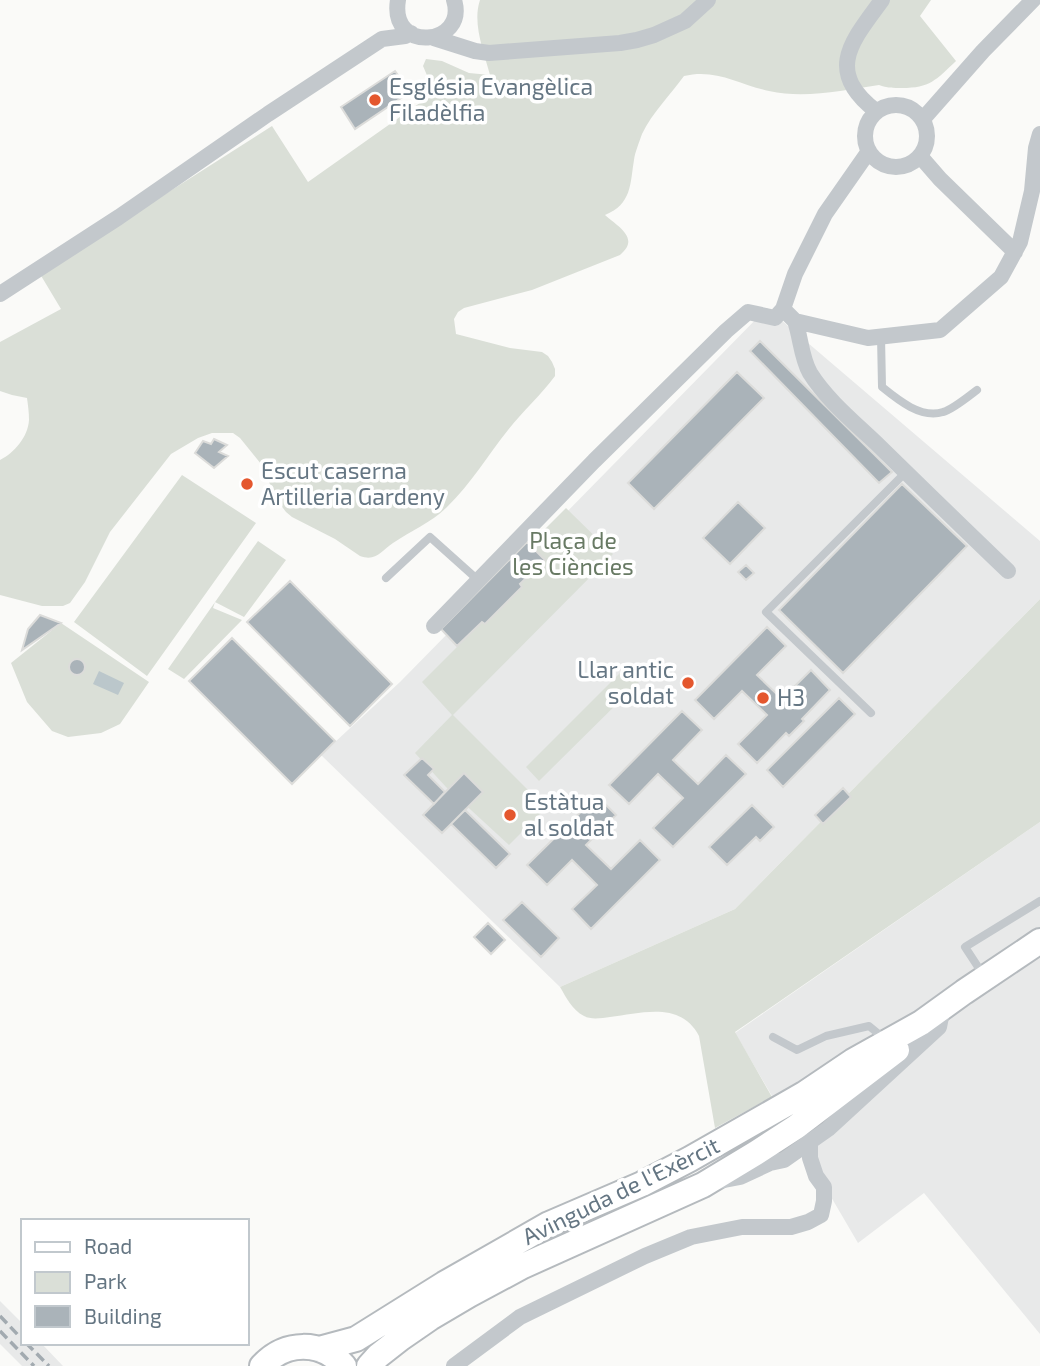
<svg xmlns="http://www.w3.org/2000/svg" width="1040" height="1366" font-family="'Exo 2',sans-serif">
  <rect width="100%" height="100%" fill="#fafaf8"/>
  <path fill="#e8e9e9" d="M767,308L1040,541V599L735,909L560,987L321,755L400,682Z
    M1040,822V1334L924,1193L858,1243L735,1033Z
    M0,1301L23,1324V1343H41L63,1366H22L0,1344Z"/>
  <path fill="#dadfd7" d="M480,0H931L920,16L956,61C936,80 930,88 902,88C893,88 887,88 879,85C843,90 806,99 769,91C740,85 716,68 684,76C671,94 652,113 642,134C639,143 635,152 634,160C630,184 632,204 605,215C617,226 641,238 620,255L532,290L464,308L458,312L454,319L456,334L510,348L542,352L548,356L552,362L555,369V376C541,395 523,411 508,430C488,455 471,484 447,507C432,522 411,531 393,543C381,551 376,562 360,556L335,539L292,517L286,512L277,500L261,464L240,438L233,433H212L198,438L171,454L110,532L85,582L70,603L63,606H42L0,595V460C14,453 28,437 29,420C29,413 28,405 27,398L12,395L0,391V342L61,309L40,274L272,126L308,182L431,95L432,87L423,66L426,59L442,61L469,73L490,75C484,52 472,23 480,0Z
    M182,475L256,523L147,676L74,622Z
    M566,508L613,554L453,715L546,808L509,845L446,787L415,753L452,715L422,682L482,622L522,587L520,584L544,560L529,545Z
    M258,541L286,560L244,617L215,602L213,608L242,620L184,679L168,669Z
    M1040,599V822L735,1032L772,1097L715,1128L699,1036C681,1001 642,1013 610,1017C602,1018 591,1020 584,1016C572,1010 566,997 560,987L735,909Z
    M61,623L149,682L120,724L101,733L68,737L52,731L27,702L11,663Z
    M625,668L639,682L539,781L526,767Z"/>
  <path fill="#bbc7cb" d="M99,671L124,683L118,695L93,684Z"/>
  <path fill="#aab3b9" stroke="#dcdcda" stroke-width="2" d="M395,71L410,92L355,129L341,107Z
    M760,341L892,472L879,483L750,351Z
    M737,372L764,398L654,509L628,483Z
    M214,439L227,445L219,452L228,456L214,468L195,453L203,441L211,444Z
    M902,484L967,546L843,673L779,610Z
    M738,502L765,528L730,564L703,538Z
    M527,542L545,560L520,584L522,587L485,624L482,622L457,646L441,629Z
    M746,565L754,573L746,580L738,572Z
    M290,581L392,684L350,726L247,622Z
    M40,615L61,623L22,650L28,629Z
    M767,627L786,646L757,675L782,699L811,670L830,690L802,719L804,721L789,736L786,733L757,763L738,744L767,715L742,691L714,719L695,700Z
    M232,638L335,741L292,784L189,681Z
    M69 667a8 8 0 1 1 16 0a8 8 0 1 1-16 0Z
    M839,698L855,714L783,787L767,770Z
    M682,711L702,730L673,760L698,784L726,755L746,774L673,847L653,828L683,798L658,774L629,804L609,785Z
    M422,758L434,769L428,775L445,792L434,804L404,775Z
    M464,773L483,792L442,833L423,815Z
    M843,788L851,797L823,824L815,815Z
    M597,796L616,815L586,845L611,869L640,840L660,860L591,929L572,909L597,885L572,860L547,885L527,865Z
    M752,805L774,827L760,841L756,837L727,865L709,847Z
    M465,810L510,854L496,868L451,824Z
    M522,902L559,938L541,957L503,920Z
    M488,923L505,940L491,954L474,937Z"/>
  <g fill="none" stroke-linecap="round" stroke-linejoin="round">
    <g stroke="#b5babe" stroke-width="28">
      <path id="primary" d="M319,1349L356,1339L444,1284L549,1224L642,1184L690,1159L804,1094L853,1061L921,1023L964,992L1040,941
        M262,1366C285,1341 321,1340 344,1366
        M369,1366L378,1356L401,1338L430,1318L469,1295L523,1266L703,1185L756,1153L796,1127L897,1050"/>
    </g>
    <path stroke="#c3c8cc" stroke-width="8" d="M881,336L882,387C898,400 921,419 943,412C952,410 969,396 977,390
      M386,578L430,537L478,580
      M871,713L766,612L905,473
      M984,976L965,947L1040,901
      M773,1037L797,1050L826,1036L869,1026L886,1040"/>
    <path stroke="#c3c8cc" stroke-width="16" d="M398,0C389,54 468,46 454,0
      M434,38L475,51L489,53L620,43L637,40L654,35L685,21L708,0
      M865 136a31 31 0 1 1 62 0a31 31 0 1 1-62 0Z
      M876,111C824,71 852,41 882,0
      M923,119L983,51L1033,0
      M920,156L940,179L1015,252
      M0,294L119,217L268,114L382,39L405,36L411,33
      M783,309L795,321L868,338L940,330L1001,277L1020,242L1032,191L1036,148L1040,134
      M795,321C801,338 801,357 810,373C827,400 854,422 876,443C920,486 964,529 1008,571
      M434,626L594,461L726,331L748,312L775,318L783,309L795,274L825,214L869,151
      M719,1181L740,1177L770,1163L784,1160L828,1129L939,1027L943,1007
      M454,1366L520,1317L645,1256L691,1237L742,1227H791L808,1222L821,1215L824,1201V1187L816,1176L810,1158V1141"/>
    <use href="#primary" stroke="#fff" stroke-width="24"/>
    <path stroke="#a2aab0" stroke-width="3.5" stroke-dasharray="10 5" stroke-linecap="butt" d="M0,1316L20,1337
      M0,1331L34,1366
      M26,1343L49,1366"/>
  </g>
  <g fill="#e4572e" stroke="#fff" stroke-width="2.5">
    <circle cx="375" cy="100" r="7"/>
    <circle cx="247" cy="484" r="7"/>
    <circle cx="688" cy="683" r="7"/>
    <circle cx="763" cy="698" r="7"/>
    <circle cx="510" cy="815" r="7"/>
  </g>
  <g text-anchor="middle" stroke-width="7" stroke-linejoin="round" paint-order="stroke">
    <g font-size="23" fill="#657683" stroke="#fff" text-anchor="start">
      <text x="389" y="95">Església Evangèlica<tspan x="389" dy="26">Filadèlfia</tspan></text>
      <text x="261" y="479">Escut caserna<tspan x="261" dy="26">Artilleria Gardeny</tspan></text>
      <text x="674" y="678" text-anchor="end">Llar antic<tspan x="674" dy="26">soldat</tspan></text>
      <text x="777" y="706">H3</text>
      <text x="524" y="810">Estàtua<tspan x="524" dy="26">al soldat</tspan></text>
    </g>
    <g font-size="23" fill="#687a64" stroke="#fff">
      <text x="573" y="549">Plaça de<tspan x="573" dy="26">les Ciències</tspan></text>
    </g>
    <g font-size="23" fill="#657683" stroke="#fff">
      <text transform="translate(621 1191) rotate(-26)" y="8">Avinguda de l'Exèrcit</text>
    </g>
  </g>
  <rect x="21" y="1219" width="228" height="126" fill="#ffffff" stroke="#c1c8cd" stroke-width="2"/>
  <rect x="35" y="1242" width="35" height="10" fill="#ffffff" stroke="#c1c8cd" stroke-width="2"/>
  <text x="84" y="1254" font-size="21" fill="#657683">Road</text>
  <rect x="35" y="1272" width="35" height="21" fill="#dadfd7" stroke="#c1c8cd" stroke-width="2"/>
  <text x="84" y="1289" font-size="21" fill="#657683">Park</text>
  <rect x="35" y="1306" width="35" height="21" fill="#aab3b9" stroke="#c1c8cd" stroke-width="2"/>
  <text x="84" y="1324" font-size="21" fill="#657683">Building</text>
</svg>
